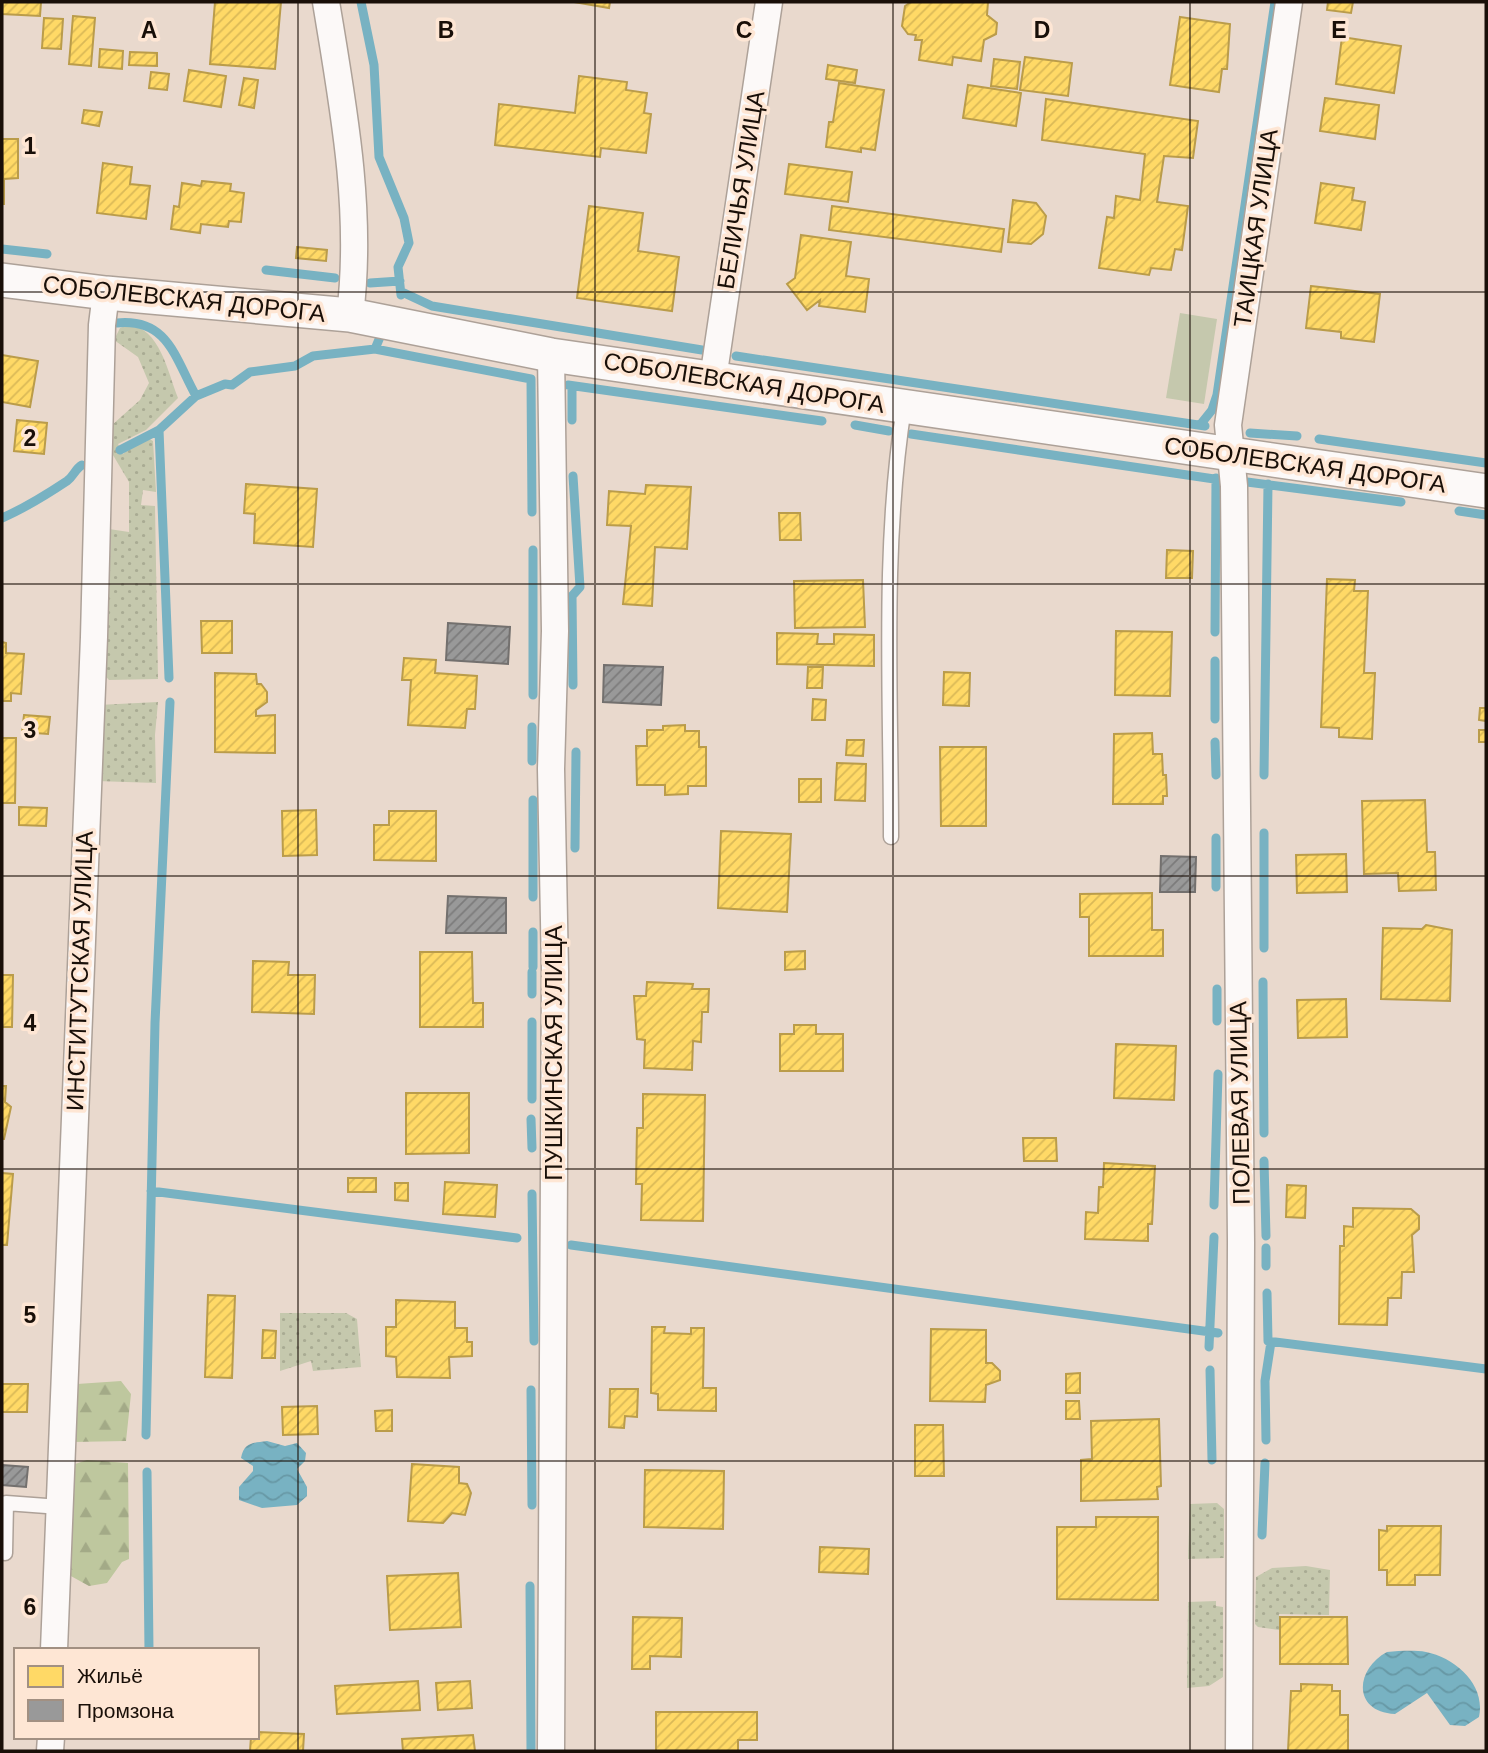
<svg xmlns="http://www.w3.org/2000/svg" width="1488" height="1753" font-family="Arial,sans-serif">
  <defs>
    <pattern id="grass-dots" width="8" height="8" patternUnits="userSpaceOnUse" patternTransform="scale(1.75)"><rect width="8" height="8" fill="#c5c8ad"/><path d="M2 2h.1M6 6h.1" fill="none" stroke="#a9ab93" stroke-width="1.8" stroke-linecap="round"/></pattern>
    <pattern id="forest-firs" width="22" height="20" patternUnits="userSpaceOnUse" patternTransform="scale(1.75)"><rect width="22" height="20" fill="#bec79e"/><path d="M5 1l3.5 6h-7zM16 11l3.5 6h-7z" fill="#a3aa87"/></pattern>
    <pattern id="water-waves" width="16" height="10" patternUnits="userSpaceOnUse" patternTransform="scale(1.75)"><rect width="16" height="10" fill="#78b2c2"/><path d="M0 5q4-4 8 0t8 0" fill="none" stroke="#6798a5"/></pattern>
    <pattern id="homes-hatch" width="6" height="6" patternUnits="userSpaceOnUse" patternTransform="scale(1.75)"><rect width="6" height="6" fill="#ffd966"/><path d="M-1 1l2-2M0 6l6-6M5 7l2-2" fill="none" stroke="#dab957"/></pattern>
    <pattern id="industry-hatch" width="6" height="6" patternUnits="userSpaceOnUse" patternTransform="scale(1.75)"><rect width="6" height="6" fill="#999"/><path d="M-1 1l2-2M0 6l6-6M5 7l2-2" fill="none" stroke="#7c7b7b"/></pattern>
  </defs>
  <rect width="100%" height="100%" fill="#e9d9cd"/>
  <path fill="url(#grass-dots)" d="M128,325C160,327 168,373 178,398L146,430L118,444L123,454L144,436L153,441L156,492L143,490L141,505L155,506L158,679L109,680L99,669L109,529L129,532V482L110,450L112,425L140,400L149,383L138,357L114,340L120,328Z
    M158,702L155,735L156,783L96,781L98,705Z
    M280,1313H346L357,1319L361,1367L313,1371L311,1361L280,1371Z
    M1217,1503L1224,1509V1558L1188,1559L1190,1504Z
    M1306,1566L1330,1570L1329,1615L1279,1614V1630L1258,1627L1255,1624L1256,1577L1272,1568Z
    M1216,1601V1606L1223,1607V1677L1209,1686L1187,1688L1188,1602Z"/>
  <path fill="url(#forest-firs)" d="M121,1381L131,1394L126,1441L73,1442L77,1384Z
    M87,1460L128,1463L129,1559L122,1562L107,1583L89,1586L69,1575L72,1465Z"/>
  <path fill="#c5c8ad" d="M1180,313L1217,319L1204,404L1166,398Z"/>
  <path fill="url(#water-waves)" d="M267,1441L285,1446L297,1443L306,1453L305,1461L297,1469L307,1487V1496L297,1505L262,1508L239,1500V1487L253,1471V1466L241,1458C244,1442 253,1443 267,1441Z
    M1387,1652C1400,1651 1414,1650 1426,1652C1456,1658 1486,1685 1479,1717L1465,1726L1450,1725L1427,1693L1395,1714C1352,1712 1355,1669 1387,1652Z"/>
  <path fill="url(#homes-hatch)" stroke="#ba9c4a" stroke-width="2" d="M3,2H41L40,16L2,14Z
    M215,2H281L275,69L210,64Z
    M574,2H610L609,8Z
    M911,2H988L987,15L997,23L996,34L984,40L981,61L953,57L952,65L919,60L922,40H915L916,35L908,34L902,26L905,6Z
    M1328,2H1353L1351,13L1327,10Z
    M73,16L95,18L91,66L69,64Z
    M1180,17L1230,24L1227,69H1222L1219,92L1170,85Z
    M44,18L63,19L61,49L42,48Z
    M1342,37L1401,46L1394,93L1336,84Z
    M100,49L123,51L122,69L99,67Z
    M130,52L157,53V66L129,65Z
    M1025,57L1072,63L1068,96L1020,90Z
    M994,59L1020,62L1017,89L991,86Z
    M828,65L857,70L855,83L826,79Z
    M189,70L226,76L221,107L184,101Z
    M151,72L169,74L167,90L149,88Z
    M579,76L627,82L626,90L647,93L644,113L651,114L646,153L601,148L600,157L495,145L499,104L575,113Z
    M244,78L258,80L254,108L239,105Z
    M839,83L884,90L875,150L861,148V152L826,147L829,122H833Z
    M968,85L1021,93L1016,126L963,118Z
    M1325,98L1379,105L1375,139L1320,131Z
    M1046,99L1198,121L1193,158L1164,156L1157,202L1188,206L1182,250L1175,249L1171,270L1151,268L1149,275L1099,268L1107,217L1114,218L1116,196L1140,200L1145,154L1042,140Z
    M84,110L102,112L99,126L82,123Z
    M2,139H18V178L4,179V205Z
    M103,163L132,167L130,184L150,186L146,219L97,213Z
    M789,164L852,172L848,202L785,194Z
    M202,181L231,184L230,191L244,193L241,222L229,221L228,227L201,224L200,233L171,229L174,206L179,207L182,183L201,186Z
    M1321,183L1354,188L1352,200L1365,202L1361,230L1315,223Z
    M1013,200L1036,203L1046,216L1043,234L1031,244L1008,242Z
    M589,206L643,213L638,251L679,257L672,311L577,298Z
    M832,206L1004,229L1001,252L829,230Z
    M801,235L851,242L846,276L869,279L865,312L819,306L820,300L807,310L787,284L795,278Z
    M297,247L327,250L326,261L296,258Z
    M1311,286L1380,294L1374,342L1341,338V332L1306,328Z
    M2,355L38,361L30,407L2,402Z
    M17,420L47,423L44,454L14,451Z
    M246,484L317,489L313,547L254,543L255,514L244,513Z
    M646,485L691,487L687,549L655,547L652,606L623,604L631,526L607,525L609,491L645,494Z
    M779,513H800L801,540H780Z
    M1167,550L1193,551L1192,578H1166Z
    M1327,579L1355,580L1354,591H1368L1364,673H1375L1372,739L1339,737V728L1321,727Z
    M863,580L865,627L795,628L794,581Z
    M201,621H232V653H202Z
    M1116,631L1172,632L1170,696L1115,695Z
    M777,633L818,634L817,644H834V634L874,635V666L777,664Z
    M2,642L6,643V653L24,654L21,694L11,693V701H2Z
    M404,658L436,660L435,673L477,676L475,709H467L465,728L408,725L411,680H402Z
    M808,667H823L822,688H807Z
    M944,672L970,673L969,706L943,705Z
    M215,673L256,674L257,684H261L267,692V702L256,710V716L275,715V753L215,752Z
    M813,699L826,700L825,720H812Z
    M1480,708H1486V721L1479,720Z
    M24,715L50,717L48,734L22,732Z
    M685,725V731H699V747H706V786H688V794L665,795V785H637L636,746H647V730H663V726Z
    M1479,730H1486V742H1479Z
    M1152,733L1153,754H1162L1163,775H1166L1167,796H1163V804H1113L1114,734Z
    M2,738H16L15,803H2Z
    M847,740H864L863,756L846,755Z
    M940,747H986V826H941Z
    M837,763L866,764L865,801L835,800Z
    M799,779H821V802H799Z
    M1425,800L1427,852H1435L1436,890L1399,891L1398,873L1364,874L1362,801Z
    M19,807L47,808L46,826L19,825Z
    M316,810L317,855L283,856L282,811Z
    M389,811H436V861L374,860V825H389Z
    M721,831L791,834L787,912L718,908Z
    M1346,854L1347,892L1297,893L1296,855Z
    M1152,893V930H1163V956H1089V917H1080V894Z
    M1426,925L1452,930L1450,1001L1381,999L1383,928L1422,929Z
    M805,951V969L785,970V952Z
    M420,952H472L473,1003H483V1027H420Z
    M253,961L289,962L288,975H315L314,1014L252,1012Z
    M2,975H13L12,1027H2Z
    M647,982L693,984L692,989H709L708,1012H702L701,1042L693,1041L692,1070L644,1068L645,1040L637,1039L634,996H646Z
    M1346,999L1347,1037L1298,1038L1297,1000Z
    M794,1025H816V1034H843V1071H780V1034H794Z
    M1116,1044L1176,1046L1174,1100L1114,1098Z
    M2,1086H6L5,1102L11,1107L4,1139H2Z
    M406,1093H469V1153L406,1154Z
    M643,1094L705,1095L703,1221L641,1220L642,1184H636L637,1128H643Z
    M1023,1138H1056L1057,1161H1024Z
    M1104,1163L1155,1166L1152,1224H1148V1241L1085,1239L1086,1212L1098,1213L1099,1187H1103Z
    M2,1173L13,1174L7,1245H2Z
    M348,1178H376V1192H348Z
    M445,1182L497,1185L495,1217L443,1214Z
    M395,1183H408V1201L395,1200Z
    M1287,1185L1306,1186L1305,1218L1286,1217Z
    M1353,1208L1411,1209L1419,1216V1229L1412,1235L1414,1272H1402L1401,1298H1388L1387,1325L1339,1324L1340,1246H1344V1226L1353,1227Z
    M208,1295L235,1296L232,1378L205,1377Z
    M396,1300L455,1302V1328H467V1342H472V1356L449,1357L450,1378L397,1377L396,1357L386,1356V1327H396Z
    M652,1327H665L664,1333L691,1334V1328H704L703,1388H716V1411L658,1410V1394L651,1393Z
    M931,1329L986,1330V1363H992L1000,1371V1380L986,1385L985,1402L930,1401Z
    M263,1330L276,1331L275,1358H262Z
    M1080,1373V1393H1066V1374Z
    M2,1384H28L27,1412H2Z
    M610,1389H638L637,1417L625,1416L624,1428L609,1427Z
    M1066,1401H1079L1080,1419H1066Z
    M317,1406L318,1434L283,1435L282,1407Z
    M392,1410V1431H376L375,1411Z
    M1159,1419L1161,1486L1157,1487L1158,1499L1081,1501V1460L1092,1459L1091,1421Z
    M915,1425H943L944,1476H915Z
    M412,1464L459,1467V1483L467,1484L471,1493L465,1515L452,1513L443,1523L408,1521Z
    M645,1470L724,1471L723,1529L644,1527Z
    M1096,1517H1158V1600L1057,1599V1527H1096Z
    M1387,1526H1441L1440,1575H1415V1585H1387V1570H1379V1530L1387,1531Z
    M820,1547L869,1549L868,1574L819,1572Z
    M458,1573L461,1627L390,1630L387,1576Z
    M633,1617L682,1618L681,1657L650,1656V1669H632Z
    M1280,1617H1347L1348,1664H1280Z
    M418,1681L420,1710L337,1714L335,1686Z
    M470,1681L472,1708L438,1710L436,1683Z
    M1301,1684L1332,1685V1691H1340V1715H1348V1751H1288L1291,1691H1301Z
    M656,1712H757V1740H738V1751H656Z
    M257,1732L304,1734L303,1751H250L251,1737H257Z
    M473,1735L475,1751H403L402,1739Z"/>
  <path fill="url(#industry-hatch)" stroke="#73706e" stroke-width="2" d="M448,623L510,627L508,664L446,660Z
    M604,665L663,667L661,705L603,702Z
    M1161,856L1196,857L1195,892H1160Z
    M448,896L506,898V933H446Z
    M2,1465L28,1467L26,1487L2,1485Z"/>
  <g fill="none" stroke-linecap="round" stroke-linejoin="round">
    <path stroke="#78b2c2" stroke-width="9" d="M361,2L374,65L379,157L404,218L409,243L398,267L401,295
      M2,249L47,254
      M266,270L335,278
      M370,283L400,281
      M402,292L432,306L702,350
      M117,323C168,318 175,358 196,396
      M375,349L531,379L532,512
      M736,356L1205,426
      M568,385L822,421
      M572,420V386
      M855,425L889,431
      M1200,425L1212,410L1217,395L1275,2
      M159,430L169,678
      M1250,433L1297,436
      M911,434L1221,480
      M1319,439L1486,463
      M120,450L159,430L196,396L225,384L232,385L250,372L295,366L313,356L375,349L380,337
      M573,476L580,587L572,596L573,685
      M1247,482L1401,502
      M1459,511L1486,515
      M2,518C25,508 46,495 67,481C74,476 75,469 82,465
      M1215,632L1216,478
      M1215,661V719
      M533,695V550
      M532,727V761
      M1215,742L1216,775
      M1264,775L1268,484
      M1216,838V887
      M575,848L576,752
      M533,897V800
      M1264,948V833
      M533,967V932
      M1263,982L1264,1133
      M532,994V972
      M1217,1021V989
      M532,1099V1022
      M531,1119L532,1148
      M1264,1161L1266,1236
      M151,1191L517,1238
      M532,1194L534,1341
      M1214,1205L1218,1074
      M571,1245L1218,1333
      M1266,1248V1266
      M1267,1293L1268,1341L1486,1369
      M1209,1347L1214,1237
      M1210,1370L1212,1460
      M531,1390L532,1505
      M146,1435L155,1023L170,702
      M1266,1440L1265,1381L1271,1342
      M147,1472L149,1650
      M1262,1535L1265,1463
      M530,1586L531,1751"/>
    <g stroke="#ada198" stroke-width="17">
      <path id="service" d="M891,837C891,694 882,548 904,407
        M5,1553L6,1503L60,1507"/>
    </g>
    <g stroke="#ada198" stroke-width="29">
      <path id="minor" d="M326,2C343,105 363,211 350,315
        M551,355L555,631L551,769L555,971L551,1751
        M713,379L769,2
        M54,1650L94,637L102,325L106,293
        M50,1751L51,1737
        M1239,1751L1241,1242L1234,486L1228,425L1289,2"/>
    </g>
    <g stroke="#ada198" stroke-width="36">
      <path id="tertiary" d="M2,280L106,293L350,315L551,355L1486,491"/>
    </g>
    <use href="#service" stroke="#fcf9f8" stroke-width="14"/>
    <use href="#minor" stroke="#fcf9f8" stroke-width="26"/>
    <use href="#tertiary" stroke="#fcf9f8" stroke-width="33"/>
  </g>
  <path fill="none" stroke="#190f08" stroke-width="2" stroke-opacity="0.55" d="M298,2V1751M595,2V1751M893,2V1751M1190,2V1751M2,292H1486M2,584H1486M2,876H1486M2,1169H1486M2,1461H1486"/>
  <g text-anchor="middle" stroke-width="7" stroke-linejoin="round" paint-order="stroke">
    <g font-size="24" fill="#190f08" stroke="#fee6d4">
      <text transform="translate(741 190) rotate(-81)" y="8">БЕЛИЧЬЯ УЛИЦА</text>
      <text transform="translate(1256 228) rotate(-82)" y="8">ТАИЦКАЯ УЛИЦА</text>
      <text transform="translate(184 299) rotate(6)" y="8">СОБОЛЕВСКАЯ ДОРОГА</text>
      <text transform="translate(744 383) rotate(9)" y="8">СОБОЛЕВСКАЯ ДОРОГА</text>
      <text transform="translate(1305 465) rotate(8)" y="8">СОБОЛЕВСКАЯ ДОРОГА</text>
      <text transform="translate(80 971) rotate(-88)" y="8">ИНСТИТУТСКАЯ УЛИЦА</text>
      <text transform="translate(554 1053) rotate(-90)" y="8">ПУШКИНСКАЯ УЛИЦА</text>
      <text transform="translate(1240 1103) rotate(-91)" y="8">ПОЛЕВАЯ УЛИЦА</text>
    </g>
  </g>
  <g font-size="23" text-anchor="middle" font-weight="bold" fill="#190f08" stroke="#fee6d4" stroke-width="7" stroke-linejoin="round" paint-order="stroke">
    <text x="149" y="38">A</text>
    <text x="446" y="38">B</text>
    <text x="744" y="38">C</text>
    <text x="1042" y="38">D</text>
    <text x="1339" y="38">E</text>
    <text x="30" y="154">1</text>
    <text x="30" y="446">2</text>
    <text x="30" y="738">3</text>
    <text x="30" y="1031">4</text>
    <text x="30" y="1323">5</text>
    <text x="30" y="1615">6</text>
  </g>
  <rect width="1488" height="1753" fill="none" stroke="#190f08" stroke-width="7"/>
  <rect x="14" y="1648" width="245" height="91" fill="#fee6d4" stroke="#a29082" stroke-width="2"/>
  <rect x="28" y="1666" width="35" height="21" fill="#ffd966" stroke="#a29082" stroke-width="2"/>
  <text x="77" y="1683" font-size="21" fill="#190f08">Жильё</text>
  <rect x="28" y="1700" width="35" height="21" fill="#999999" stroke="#a29082" stroke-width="2"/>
  <text x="77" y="1718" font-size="21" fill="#190f08">Промзона</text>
</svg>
